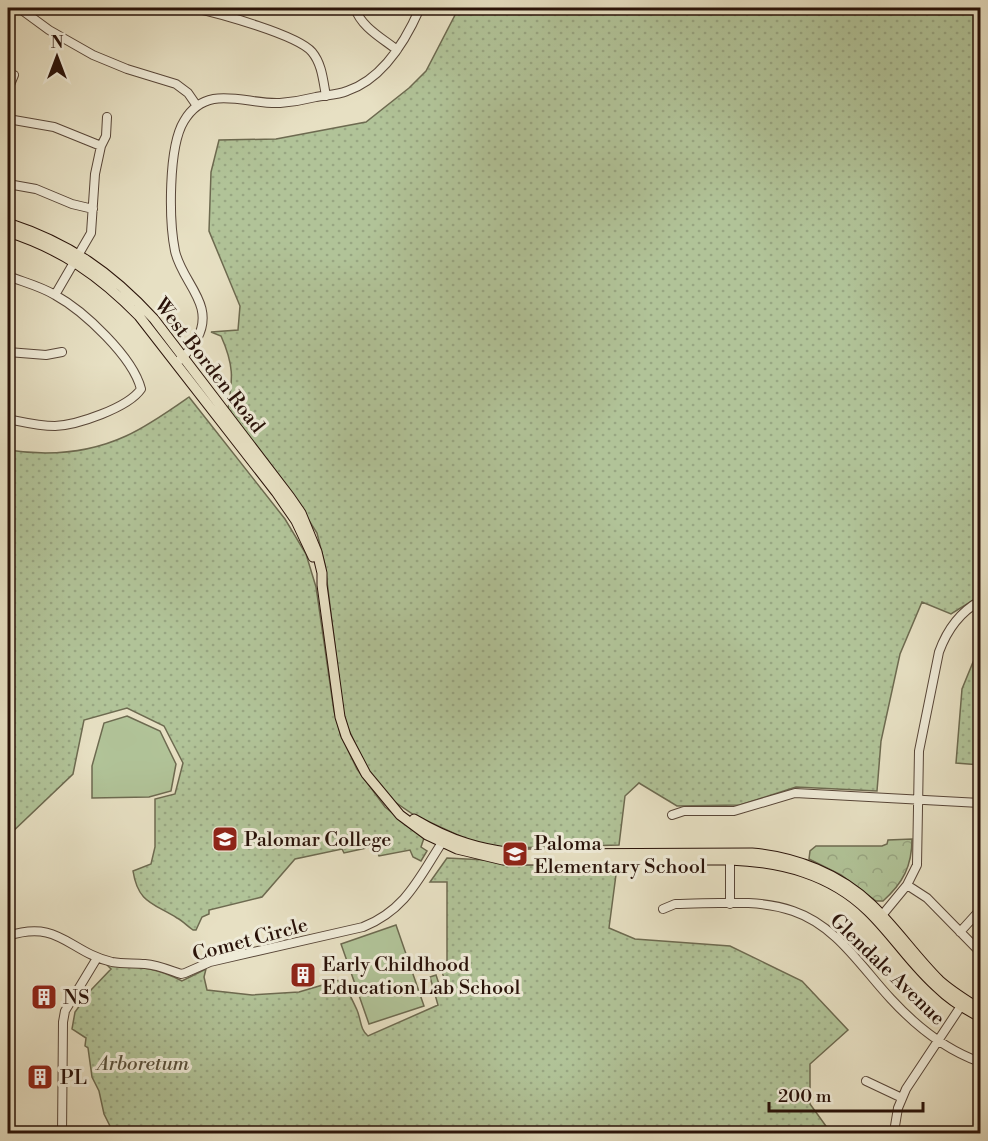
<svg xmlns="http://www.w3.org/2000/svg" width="988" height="1141" font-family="'Libre Bodoni',serif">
  <defs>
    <pattern id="grass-dots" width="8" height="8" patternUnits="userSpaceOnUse" patternTransform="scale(1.5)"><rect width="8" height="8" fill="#b1c398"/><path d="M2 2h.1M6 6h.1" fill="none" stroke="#98a682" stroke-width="1.8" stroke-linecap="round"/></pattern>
    <pattern id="park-crowns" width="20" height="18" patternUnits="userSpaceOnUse" patternTransform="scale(1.5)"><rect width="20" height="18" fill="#b1c398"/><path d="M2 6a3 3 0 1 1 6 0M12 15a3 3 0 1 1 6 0" fill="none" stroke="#98a682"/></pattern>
  </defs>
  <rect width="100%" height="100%" fill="#e7e0c3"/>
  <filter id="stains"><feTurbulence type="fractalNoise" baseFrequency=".00333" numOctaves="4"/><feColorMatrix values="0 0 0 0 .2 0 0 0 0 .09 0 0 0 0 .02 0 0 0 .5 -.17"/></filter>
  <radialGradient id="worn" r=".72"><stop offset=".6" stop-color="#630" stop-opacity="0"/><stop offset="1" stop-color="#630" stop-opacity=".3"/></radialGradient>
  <path fill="url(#grass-dots)" stroke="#6d6a50" stroke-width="1.5" d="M456,8H980V596L951,614L922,602L900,654L881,741L877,791L796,787L740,805L677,806L639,783L625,796L619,845L507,848L475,843L414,815L392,800L371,776L344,720L325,565L317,533L289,489L228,409C233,378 234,365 221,336L211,332L238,330L240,306L209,231L211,172L219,140L276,139L366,122L409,88L426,71L455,15Z
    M189,397L285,519L306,554L316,587L334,711L341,736L357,769L385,807L424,838L421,847L427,851L421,861L413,857L410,850L379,856L376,849L371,847L344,853L342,849L295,859L262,897L209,910V914L202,917L196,930H193C187,926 183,921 177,918C153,903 138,903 133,871L151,864L155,847V799L175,794L183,763L164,726L127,708L84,720L73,774L8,836V450C47,456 89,453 126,436C148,426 169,411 189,397Z
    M980,645V765L956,763L962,689Z
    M447,858L617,867L609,928L635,939L730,946L802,981L848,1030L810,1064V1104L831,1133L114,1134L104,1114L99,1091L92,1077L88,1048L85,1046L86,1038L72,1029L75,1012L91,990L111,969L107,965C137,967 154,966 182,981L206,969L204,977L207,990L252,995L299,992L343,979C347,990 352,999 357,1010C361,1019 360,1030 368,1036L438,1005L430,977L436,975L440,987L446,984L442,972L447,970V882H430Z"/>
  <path fill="url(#park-crowns)" stroke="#6d6a50" stroke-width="1.5" d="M912,839C912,866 903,883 883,901H876L841,875L809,859L810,851L816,846H882L887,844L888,840Z"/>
  <path fill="#b1c398" stroke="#6d6a50" stroke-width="1.5" d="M127,716L160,731L176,764L171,791L149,797L92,798V766L104,723Z
    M396,925L424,1006L369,1024L341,944Z"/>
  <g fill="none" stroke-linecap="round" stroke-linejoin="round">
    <g stroke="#584638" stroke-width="10">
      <path id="minor" d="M19,8L49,30L93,55L127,69L176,84L188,93L197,106
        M194,8C218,13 298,35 312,52C322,64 323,80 326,96
        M355,8C361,27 382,38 397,50
        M8,103L9,87L14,75
        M8,119L54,127L101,146
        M8,184L36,189L72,204L93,209
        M8,276C23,282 40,286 55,295C84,311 133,357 141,389C128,408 77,425 55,426C39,426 23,422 8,419
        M55,295L91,233L95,174L101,146L106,136L107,117
        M8,352L46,355L62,352
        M176,363C185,356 191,349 197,339C216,304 182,283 175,251C169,221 168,147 184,121C207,82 246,105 280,103C292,102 304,100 316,97C327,95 337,95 347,91C383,79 406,40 420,8
        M672,815L684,811H734L795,793L980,803
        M907,885L927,898L980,952
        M730,904V857
        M663,909L675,904C713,904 756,898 793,911C837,926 861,967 891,999C915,1025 946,1050 980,1062
        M879,919L907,885L917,865L919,751L939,652C947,630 960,612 980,601
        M960,932L980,910
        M8,936C59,919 69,952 112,962C123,964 134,963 145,964C158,965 169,970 181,974L185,973L210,962L363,927C408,909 420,875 445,838
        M866,1081L902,1098
        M895,1126L898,1108L906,1089L963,1003
        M62,1134L63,1022L65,1011L97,958"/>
    </g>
    <g stroke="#291209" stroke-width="11">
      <path id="major" d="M8,223C69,243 111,272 154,319L290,497L301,513L317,552L322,573V585L340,717L346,736L366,774L400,815L427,835L457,849L503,860H730C781,862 830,874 868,911C893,935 912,966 939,989C951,1001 965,1009 980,1017
        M8,232C61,249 100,276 139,316L276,492L296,521L313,557
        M414,819C451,841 481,850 524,854L752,853C796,857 840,874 872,905C896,928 915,956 939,980C951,991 966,1000 980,1009"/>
    </g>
    <use href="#minor" stroke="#efebd8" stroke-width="8"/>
    <use href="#major" stroke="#e7e0c3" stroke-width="9"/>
  </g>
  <defs>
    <g id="university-square" transform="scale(1.35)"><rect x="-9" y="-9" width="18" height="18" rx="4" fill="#8f2418" stroke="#efebd8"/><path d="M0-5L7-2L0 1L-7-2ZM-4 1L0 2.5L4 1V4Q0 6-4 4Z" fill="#fff"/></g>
    <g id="school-square" transform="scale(1.35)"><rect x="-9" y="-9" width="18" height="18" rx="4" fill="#8f2418" stroke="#efebd8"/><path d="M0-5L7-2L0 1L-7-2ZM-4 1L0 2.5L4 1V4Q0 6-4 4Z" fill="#fff"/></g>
    <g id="building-square" transform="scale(1.35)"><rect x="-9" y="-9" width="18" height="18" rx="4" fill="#8f2418" stroke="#efebd8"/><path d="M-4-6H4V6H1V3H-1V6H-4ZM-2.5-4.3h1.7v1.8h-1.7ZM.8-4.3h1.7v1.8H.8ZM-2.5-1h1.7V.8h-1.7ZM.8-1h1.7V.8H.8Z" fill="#fff"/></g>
  </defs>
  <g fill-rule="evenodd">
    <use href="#university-square" x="225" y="839"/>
    <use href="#school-square" x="515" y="854"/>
    <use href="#building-square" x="303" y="975"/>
    <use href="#building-square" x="44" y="997"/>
    <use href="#building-square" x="40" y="1077"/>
  </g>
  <g text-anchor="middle" stroke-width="6" stroke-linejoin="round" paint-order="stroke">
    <g font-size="20" fill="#291209" stroke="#efebd8">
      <text transform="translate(210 365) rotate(52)" y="7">West Borden Road</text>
      <text transform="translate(250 939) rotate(-15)" y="7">Comet Circle</text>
      <text transform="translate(888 969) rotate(44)" y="7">Glendale Avenue</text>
    </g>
    <g font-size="20" fill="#291209" stroke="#efebd8" text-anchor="start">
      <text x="244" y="846">Palomar College</text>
      <text x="534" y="850">Paloma<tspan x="534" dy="23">Elementary School</tspan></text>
      <text x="322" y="971">Early Childhood<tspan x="322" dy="23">Education Lab School</tspan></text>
      <text x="63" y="1004">NS</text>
      <text x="60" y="1084">PL</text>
    </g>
    <g font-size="20" font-style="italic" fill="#59503b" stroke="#efebd8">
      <text x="143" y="1070">Arboretum</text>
    </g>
  </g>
  <rect width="988" height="1141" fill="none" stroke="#e7e0c3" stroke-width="30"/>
  <rect x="9" y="9" width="970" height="1123" fill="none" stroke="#291209" stroke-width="3"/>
  <rect x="15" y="15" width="958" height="1111" fill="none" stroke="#291209" stroke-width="1.5"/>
  <g transform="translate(57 57)" stroke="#efebd8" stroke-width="4.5" paint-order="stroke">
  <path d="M0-4.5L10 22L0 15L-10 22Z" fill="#291209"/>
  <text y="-9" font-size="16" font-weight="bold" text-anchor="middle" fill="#291209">N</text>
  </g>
  <path d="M769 1102v9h154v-9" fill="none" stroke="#291209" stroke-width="3"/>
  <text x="778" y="1102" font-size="18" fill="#291209" stroke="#efebd8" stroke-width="4.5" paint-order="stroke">200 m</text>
  <rect width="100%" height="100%" filter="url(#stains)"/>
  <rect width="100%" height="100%" fill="url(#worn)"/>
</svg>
